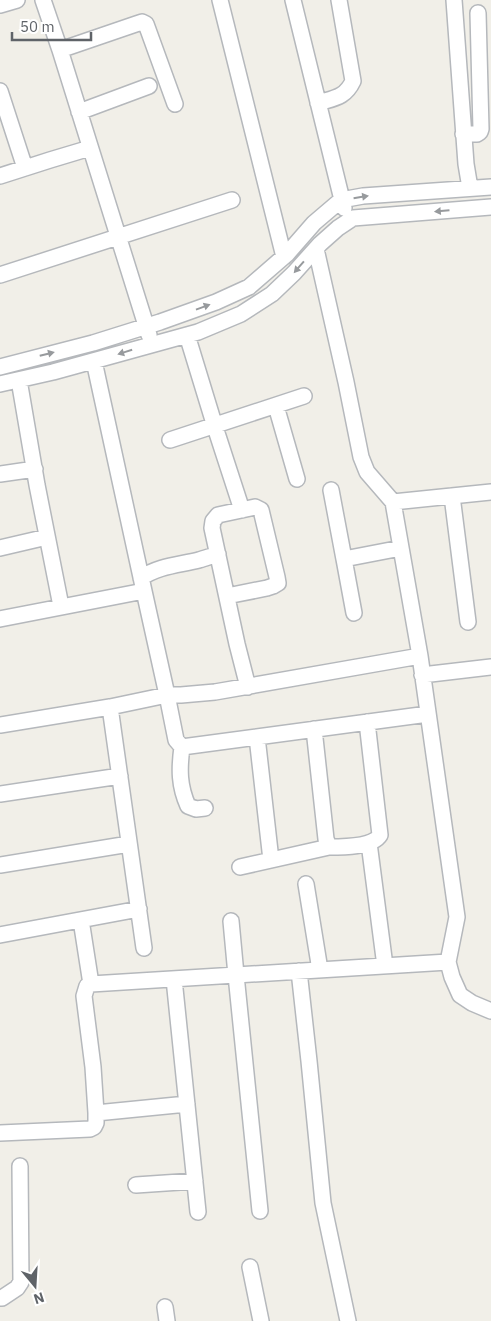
<svg xmlns="http://www.w3.org/2000/svg" width="491" height="1321" font-family="'IBM Plex Sans',sans-serif">
  <rect width="100%" height="100%" fill="#f1efe8"/>
  <g fill="none" stroke-linecap="round" stroke-linejoin="round">
    <g stroke="#b5b8bc" stroke-width="18">
      <path id="minor" d="M43,0L60,50L149,335
        M220,0L284,257
        M293,0L344,208
        M454,0L466,164L470,188
        M0,5L17,0
        M60,50L136,24L142,22L146,24L175,104
        M0,91L25,168
        M318,103C334,98 345,98 353,81L339,0
        M79,112L149,86
        M463,134H477L480,132L481,129L478,13
        M0,176L50,160L90,148
        M316,249L346,382L361,457L367,472L393,502L420,656L457,917L448,962L452,977L460,995L472,1003L491,1011
        M0,275L232,200
        M187,335L216,430L242,510
        M0,367L93,343L160,322L216,302L249,287L287,254L314,223L341,200L363,196L491,187
        M19,380L37,485L61,606
        M0,384L53,372L198,332L241,314L272,294L294,273L320,244L338,228L353,218L491,207
        M276,406L297,479
        M170,440L304,396
        M0,474L35,469
        M331,490L344,559L401,548
        M452,496L468,622
        M393,502L491,492
        M0,548L47,537
        M344,559L354,613
        M141,578C158,566 179,565 199,560C205,558 212,556 218,554
        M144,591L167,695H181L215,692L420,656
        M227,596L267,588L273,586L278,583L277,577L261,510L255,507L218,515L213,521L212,528L237,644L248,687
        M0,619L144,591L94,361
        M422,675L491,667
        M110,707L144,948
        M0,725L110,707L167,695L176,740L182,747
        M314,729L326,839L329,847C342,847 373,847 380,835L367,722
        M257,737L271,860
        M182,747L428,714
        M182,747C179,769 179,786 188,806L196,809L205,808
        M0,794L120,776
        M369,843L385,966
        M0,865L129,844
        M240,867L329,847
        M306,884L320,970
        M81,920L91,984
        M231,921L236,975L260,1211
        M0,935L139,909
        M299,971L309,1061L323,1203L348,1321
        M174,979L198,1212
        M96,1113L187,1104
        M0,1133L90,1129L94,1127L96,1123V1113L93,1067L84,996L87,986L91,984L448,962
        M136,1185L195,1181
        M250,1267L261,1321
        M0,1298H2L17,1288L21,1282L20,1166
        M165,1307L167,1321"/>
    </g>
    <use href="#minor" stroke="#fff" stroke-width="15"/>
  </g>
  <defs><path id="oneway-solid" d="M-6-.8H1V-3.2L6.5 0L1 3.2V.8H-6Z" transform="scale(1.25)"/></defs>
  <g fill="#979a9d">
    <use href="#oneway-solid" transform="translate(361 197) rotate(-9)"/>
    <use href="#oneway-solid" transform="translate(442 211) rotate(175)"/>
    <use href="#oneway-solid" transform="translate(299 267) rotate(131)"/>
    <use href="#oneway-solid" transform="translate(203 307) rotate(-20)"/>
    <use href="#oneway-solid" transform="translate(125 352) rotate(163)"/>
    <use href="#oneway-solid" transform="translate(47 354) rotate(-14)"/>
  </g>
  <g transform="translate(35 1286) rotate(162)" stroke="#ffffff" stroke-width="4" paint-order="stroke">
  <path d="M0-4L9 19L0 12L-9 19Z" fill="#5f6368"/>
  <text y="-8" font-size="14" font-weight="bold" text-anchor="middle" fill="#5f6368">N</text>
  </g>
  <path d="M12 32v8h79v-8" fill="none" stroke="#5f6368" stroke-width="2.5"/>
  <text x="20" y="32" font-size="15" fill="#5f6368" stroke="#ffffff" stroke-width="4" paint-order="stroke">50 m</text>
</svg>
